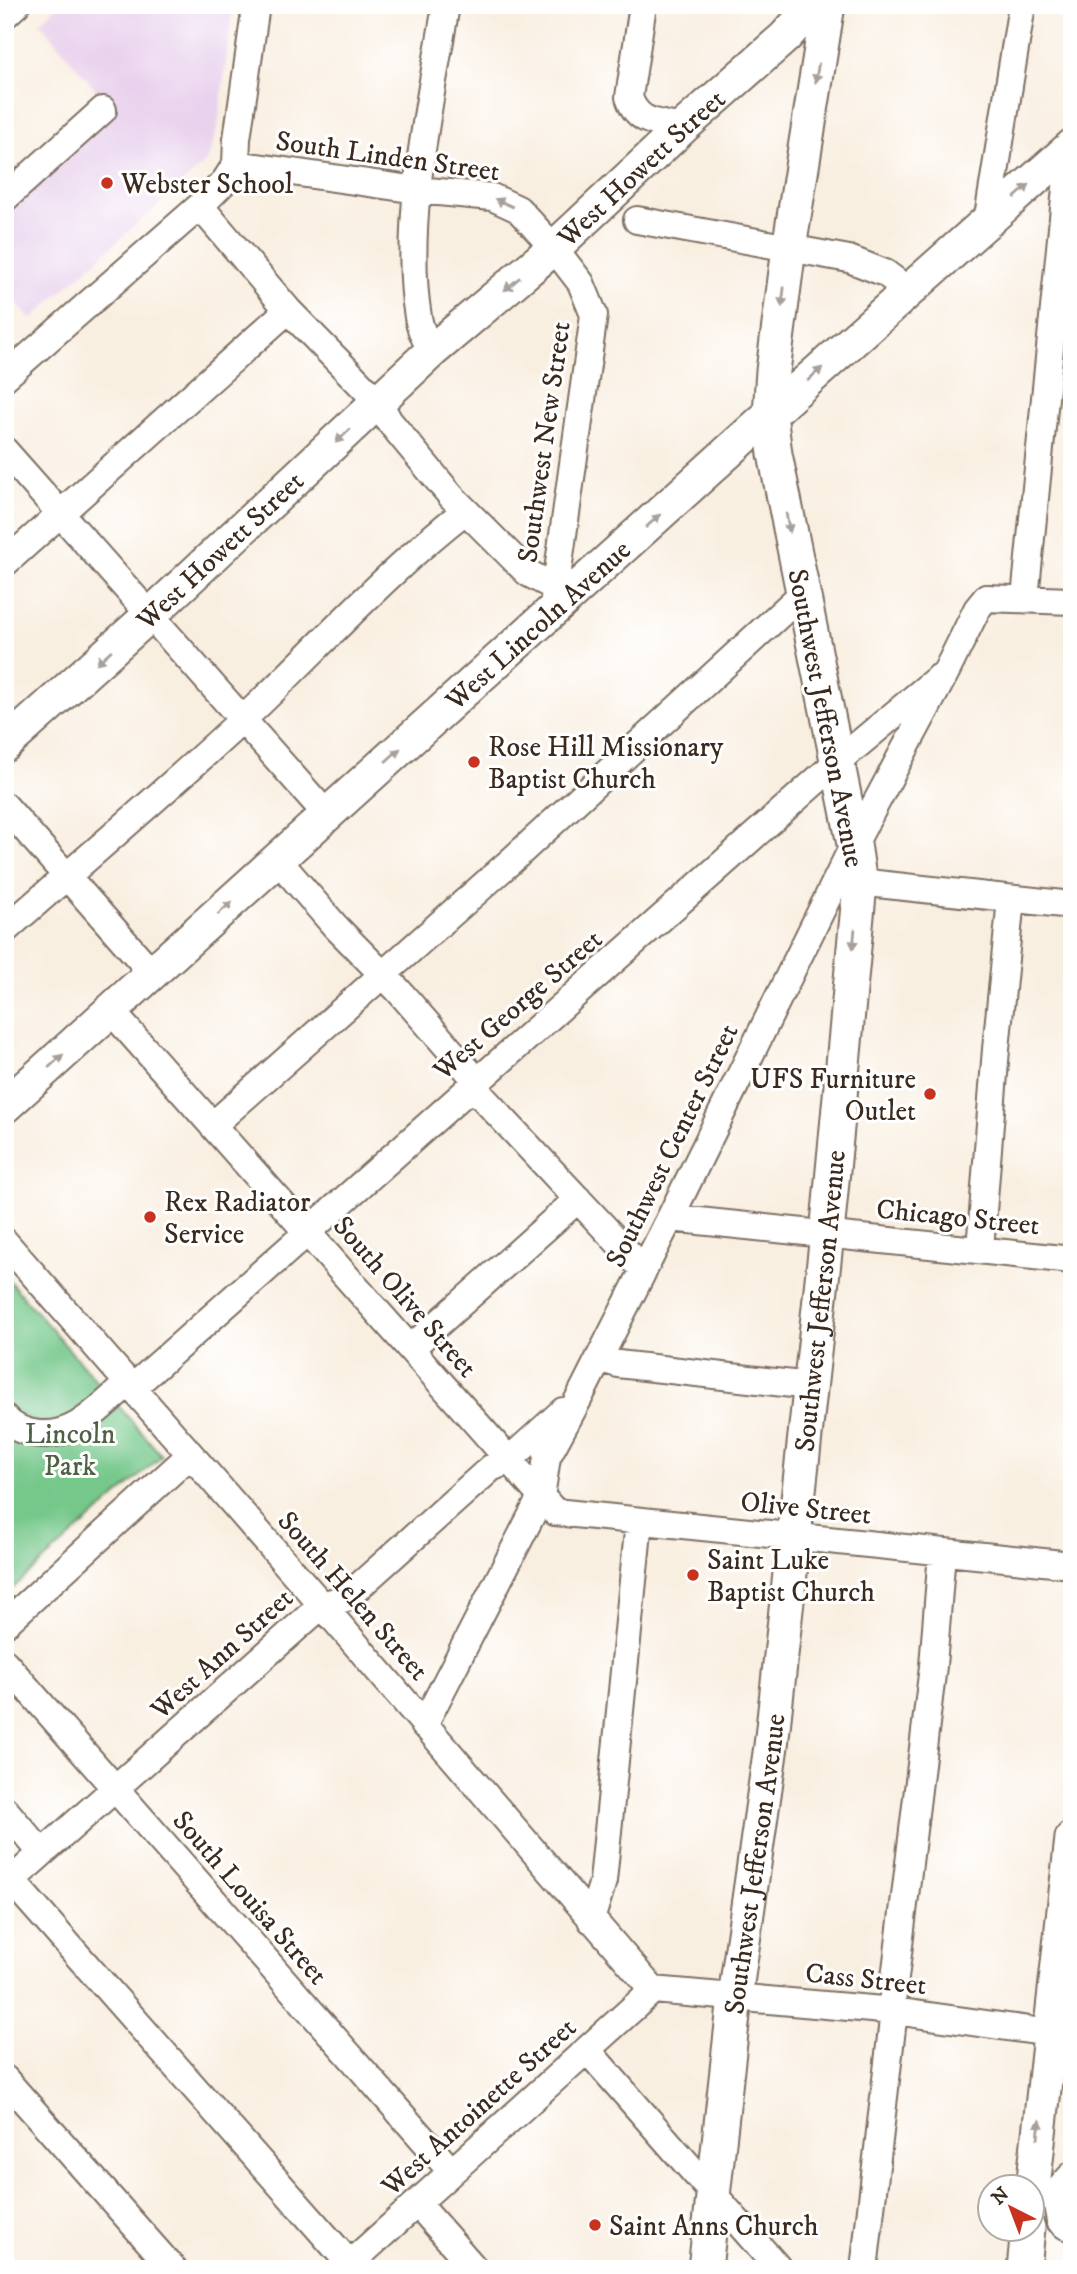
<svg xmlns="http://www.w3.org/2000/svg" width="1077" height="2274" font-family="'IM FELL DW Pica',serif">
  <rect width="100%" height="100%" fill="#fff"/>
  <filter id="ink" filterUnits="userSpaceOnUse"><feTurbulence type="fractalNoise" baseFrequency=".0143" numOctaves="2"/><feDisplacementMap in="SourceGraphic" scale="14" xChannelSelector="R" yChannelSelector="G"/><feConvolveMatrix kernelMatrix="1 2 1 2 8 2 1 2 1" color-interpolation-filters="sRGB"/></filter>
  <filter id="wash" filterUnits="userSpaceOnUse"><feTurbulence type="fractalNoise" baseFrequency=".00686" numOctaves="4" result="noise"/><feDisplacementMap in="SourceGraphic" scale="28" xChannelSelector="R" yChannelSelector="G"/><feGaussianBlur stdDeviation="1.57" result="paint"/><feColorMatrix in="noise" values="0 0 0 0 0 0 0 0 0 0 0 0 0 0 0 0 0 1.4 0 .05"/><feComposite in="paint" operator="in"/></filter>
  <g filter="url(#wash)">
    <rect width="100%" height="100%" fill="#f9efe1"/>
    <path fill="#e9d2ed" d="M58,5H233L218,126L207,161L31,319L5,291V206L115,113L40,23Z"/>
    <path fill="#74c78a" stroke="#587854" stroke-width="2" d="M5,1276L162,1456L5,1595Z"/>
  </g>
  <g filter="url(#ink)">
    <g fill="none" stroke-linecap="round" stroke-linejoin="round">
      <g stroke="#7e6f62" stroke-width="30">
        <path id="minor" d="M643,5L629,97C637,124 658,122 682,128
          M5,15L16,5
          M236,164L417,190L492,197L518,209L554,248L581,283L594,315L552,613
          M5,198L103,110
          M200,206L288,310L379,403L389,421L451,496L528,573L556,588
          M637,220L849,259L885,273L909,291
          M987,223L1022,5
          M432,351C425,340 420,330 418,317C402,222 431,100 446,5
          M5,377L200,206L225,181L236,164L237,139L256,5
          M5,451L327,815
          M5,563L288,310
          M1025,598L1070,148
          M5,806L153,974
          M278,860L335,926L398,990L477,1081
          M840,880L1072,905
          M5,930C89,856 175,784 256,707C325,641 390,569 465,511
          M112,1012L555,1512L1072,1565
          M472,1086L644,1270
          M213,1125L511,861L802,594
          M670,1218L1072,1260
          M5,1242L322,1605L653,1990
          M980,1249L996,1049L1011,899
          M411,1348L578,1199
          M599,1358L618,1364L810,1386
          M131,1389L836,763L938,678
          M5,1418C12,1427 22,1431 33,1433C73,1441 100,1407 127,1384
          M5,1624L190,1455
          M5,1663L451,2171
          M424,1725L541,1497L547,1457L580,1396L670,1218L854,844L947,670L977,609L986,598L1072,601
          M5,1810L42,1853
          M12,1881L350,2264
          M5,1886L322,1605L346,1598L491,1468L509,1460L563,1411
          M591,1920L603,1881L639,1521
          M653,1990L894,2011L1072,2036
          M891,2011L933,1666L942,1552
          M588,2051L779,2269
          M5,2079L173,2269
          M1032,2190L1055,2194L1060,2221L1066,2226L1072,2227
          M1055,2194L1072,2175
          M417,2203L475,2269
          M344,2269L653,1990
          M864,2269L894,2011"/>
      </g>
      <g stroke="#7e6f62" stroke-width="37">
        <g id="major">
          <path id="s1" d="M5,745L150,615L432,351L554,248L682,128L785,37L814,5"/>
          <path id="s2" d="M5,1106L770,414L1072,146"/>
          <path d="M1032,2197L1072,1838"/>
          <path id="s3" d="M705,2269L735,1997L771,1746L785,1619L827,1234L860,884L854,844L775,454L770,414L773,371L789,248L828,5"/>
          <path d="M1024,2269L1028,2228"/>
        </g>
      </g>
      <use href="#minor" stroke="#fff" stroke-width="26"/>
      <use href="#major" stroke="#fff" stroke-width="33"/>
    </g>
    <defs><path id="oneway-solid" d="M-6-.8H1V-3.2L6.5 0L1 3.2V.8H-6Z" transform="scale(1.75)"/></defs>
    <g fill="#a79f9a">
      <use href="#oneway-solid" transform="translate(817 73) rotate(99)"/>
      <use href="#oneway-solid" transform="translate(1022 191) rotate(-42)"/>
      <use href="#oneway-solid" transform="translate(504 203) rotate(-156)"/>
      <use href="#oneway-solid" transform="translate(512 284) rotate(140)"/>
      <use href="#oneway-solid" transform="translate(783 297) rotate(97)"/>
      <use href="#oneway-solid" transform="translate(815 374) rotate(-42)"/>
      <use href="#oneway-solid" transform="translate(343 436) rotate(137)"/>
      <use href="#oneway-solid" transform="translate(653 521) rotate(-42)"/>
      <use href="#oneway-solid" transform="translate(788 523) rotate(79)"/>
      <use href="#oneway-solid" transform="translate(104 657) rotate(138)"/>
      <use href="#oneway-solid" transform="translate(393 755) rotate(-42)"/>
      <use href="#oneway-solid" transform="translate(225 908) rotate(-42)"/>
      <use href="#oneway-solid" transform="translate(854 939) rotate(95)"/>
      <use href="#oneway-solid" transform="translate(56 1061) rotate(-42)"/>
      <use href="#oneway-solid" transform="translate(1039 2129) rotate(-84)"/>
    </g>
  </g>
  <g fill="#c8321e" stroke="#fff" stroke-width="2.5">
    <circle cx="107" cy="183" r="7"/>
    <circle cx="474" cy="762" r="7"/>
    <circle cx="930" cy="1094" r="7"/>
    <circle cx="150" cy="1217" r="7"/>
    <circle cx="693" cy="1575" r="7"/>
    <circle cx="595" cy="2225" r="7"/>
  </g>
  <g text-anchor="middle" stroke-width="6" stroke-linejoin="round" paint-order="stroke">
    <g font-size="28" fill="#3b2a1e" stroke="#fff">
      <text transform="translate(388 155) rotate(8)" y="10">South Linden Street</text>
      <text dy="10" stroke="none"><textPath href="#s1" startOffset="859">West Howett Street</textPath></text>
      <text transform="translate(543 442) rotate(-82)" y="10">Southwest New Street</text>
      <text dy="10" stroke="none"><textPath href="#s1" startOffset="290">West Howett Street</textPath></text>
      <text dy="10" stroke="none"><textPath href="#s2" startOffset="718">West Lincoln Avenue</textPath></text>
      <text transform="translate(827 718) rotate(79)" y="10">Southwest Jefferson Avenue</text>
      <text transform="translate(517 1004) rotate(-41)" y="10">West George Street</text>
      <text transform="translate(671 1145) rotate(-64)" y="10">Southwest Center Street</text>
      <text transform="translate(958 1216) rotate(6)" y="10">Chicago Street</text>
      <text transform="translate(406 1296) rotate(49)" y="10">South Olive Street</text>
      <text dy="10" stroke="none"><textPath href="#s3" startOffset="975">Southwest Jefferson Avenue</textPath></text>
      <text transform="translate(806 1507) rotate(6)" y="10">Olive Street</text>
      <text transform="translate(354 1595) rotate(49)" y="10">South Helen Street</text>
      <text transform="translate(221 1653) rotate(-42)" y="10">West Ann Street</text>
      <text dy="10" stroke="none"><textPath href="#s3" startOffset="408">Southwest Jefferson Avenue</textPath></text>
      <text transform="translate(251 1897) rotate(49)" y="10">South Louisa Street</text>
      <text transform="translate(866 1978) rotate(6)" y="10">Cass Street</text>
      <text transform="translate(478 2106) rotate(-42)" y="10">West Antoinette Street</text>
    </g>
    <g font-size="28" fill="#3b2a1e" stroke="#fff" text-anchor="start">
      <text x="121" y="193">Webster School</text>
      <text x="488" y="756">Rose Hill Missionary<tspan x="488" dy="32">Baptist Church</tspan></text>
      <text x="916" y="1088" text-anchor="end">UFS Furniture<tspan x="916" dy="32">Outlet</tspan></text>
      <text x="164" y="1211">Rex Radiator<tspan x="164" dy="32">Service</tspan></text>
      <text x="707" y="1569">Saint Luke<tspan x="707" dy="32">Baptist Church</tspan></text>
      <text x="609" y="2235">Saint Anns Church</text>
    </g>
    <g font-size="28" fill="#4f6144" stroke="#fff">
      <text x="70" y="1443">Lincoln<tspan x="70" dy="32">Park</tspan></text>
    </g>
  </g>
  <rect width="1077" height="2274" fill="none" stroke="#fff" stroke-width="28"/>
  <g transform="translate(1011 2208) rotate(318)"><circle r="33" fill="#ffffff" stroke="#b1aaa5" stroke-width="2"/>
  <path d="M0-5L12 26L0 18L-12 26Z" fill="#c8321e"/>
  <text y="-10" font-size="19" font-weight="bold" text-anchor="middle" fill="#3b2a1e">N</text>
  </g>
</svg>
